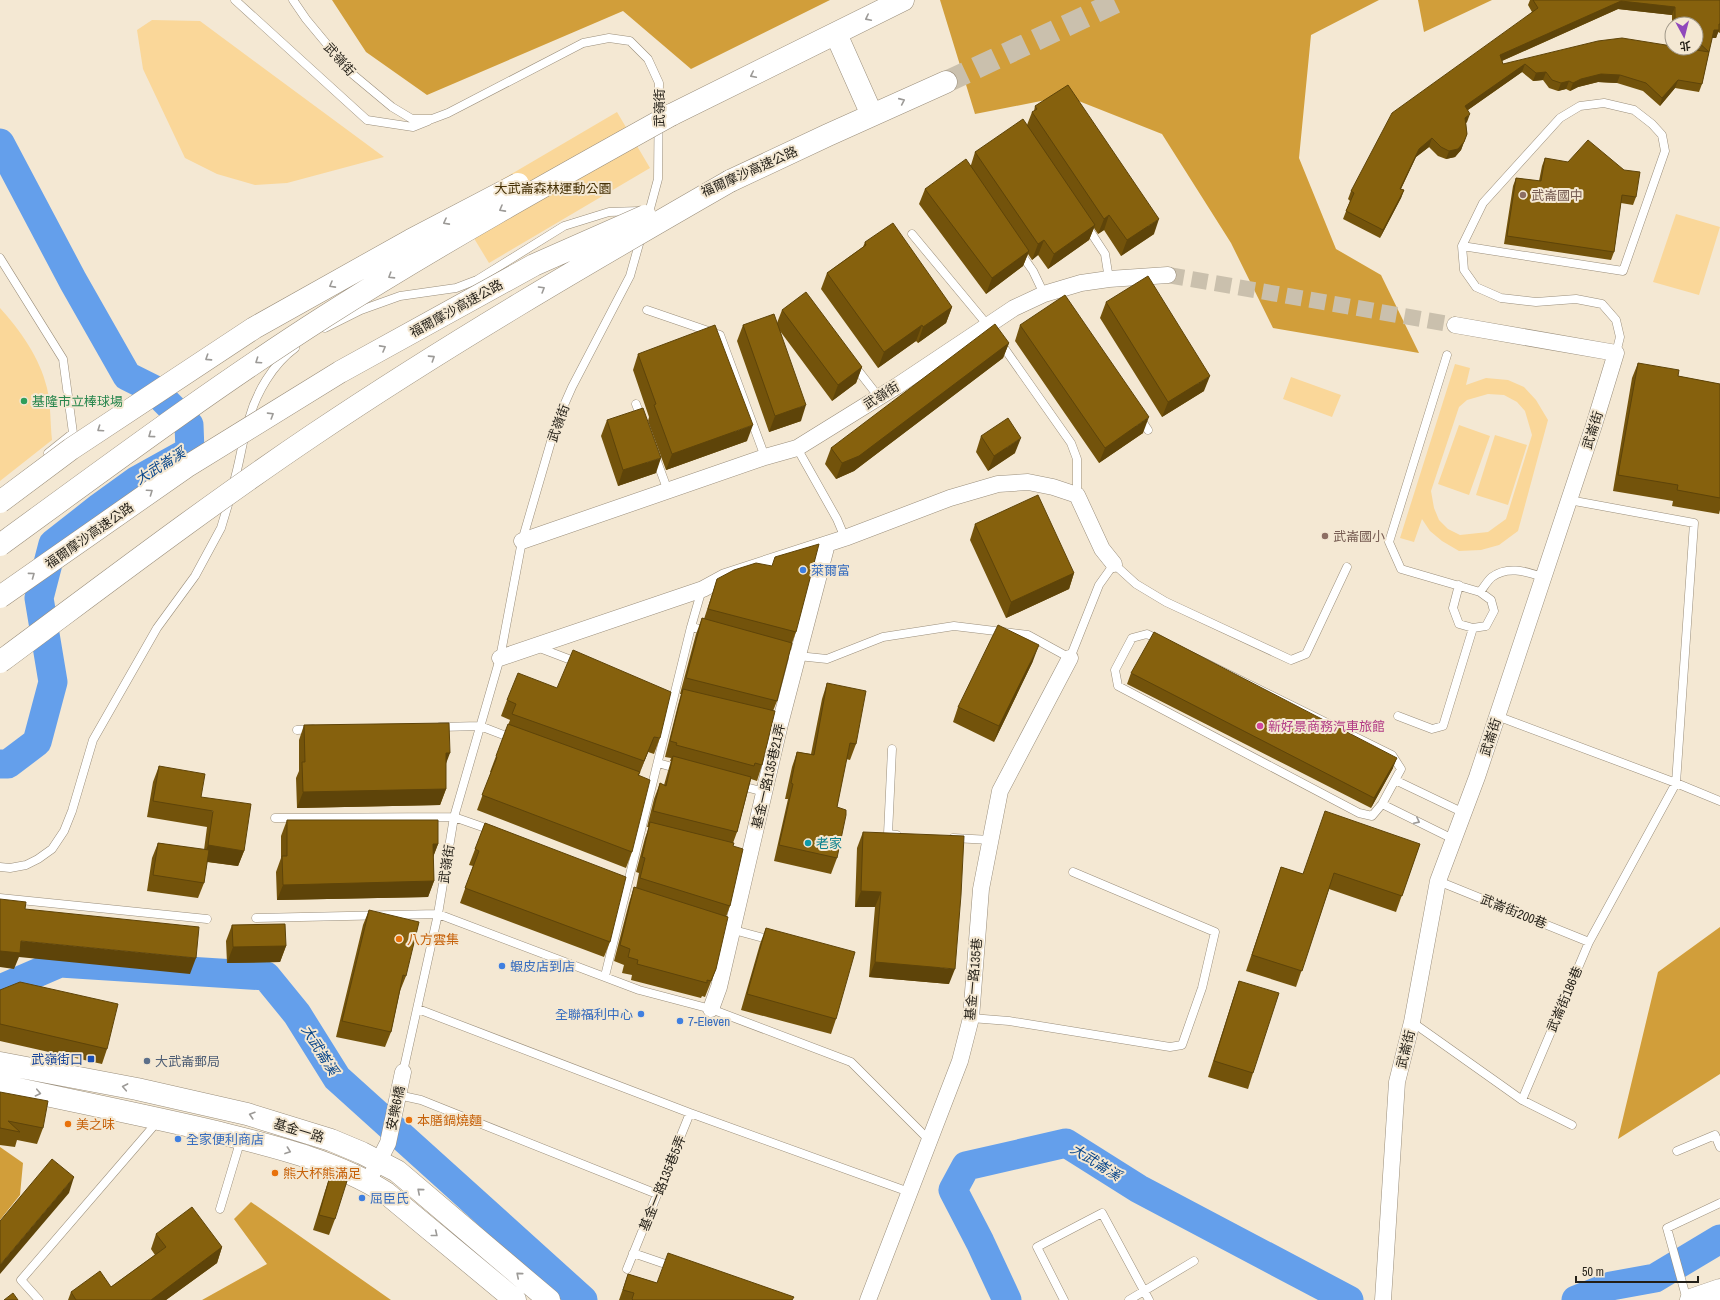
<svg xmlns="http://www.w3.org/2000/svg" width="1720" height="1300" font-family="'Archivo Narrow','Noto Sans TC',sans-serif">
  <rect width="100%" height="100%" fill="#f4e8d3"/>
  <path fill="#fad799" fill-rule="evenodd" d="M152,20L200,21L384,157L287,183L255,185L217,174L185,158L143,69L137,30Z
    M617,112L650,168L489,263L455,207Z
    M1676,214L1720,227L1699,295L1653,282Z
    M0,308C20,330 40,358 47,388C51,404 50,423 52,440L0,481Z
    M1455,364L1470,368L1466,385L1486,378L1508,380L1524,387L1536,400L1548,420L1518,531L1499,545L1481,550L1459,551L1442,541L1430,531L1422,519L1414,542L1400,538ZM1488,394L1504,395L1517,402L1525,411L1532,435L1506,519L1488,532L1460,535L1448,529L1439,520L1434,508L1431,491L1459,407L1467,400Z
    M1291,377L1341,395L1332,417L1283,399Z
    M1459,425L1490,436L1469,495L1438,484Z
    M1495,435L1527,445L1508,505L1476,495Z"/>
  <path fill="#d19e3a" d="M332,0H830L691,69L623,11L427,95L366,52Z
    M940,0H1379L1311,35L1299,158L1336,249L1381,275L1419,353L1273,328L1231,243L1162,134L1066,96L975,114Z
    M1418,0H1492L1424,32Z
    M1720,927V1074L1618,1139L1658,972Z
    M0,1147L23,1163L20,1195L0,1220Z
    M251,1202L391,1300H202L267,1264L234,1219Z"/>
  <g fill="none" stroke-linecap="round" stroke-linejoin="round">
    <path stroke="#649feb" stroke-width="29" d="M0,143L73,281L127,376L153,389L189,425L190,451L136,481L100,507L53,544L39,598L53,682L37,742L8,764H0
      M0,989L60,963L266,976L297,1014L337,1078L583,1300
      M1007,1300L980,1242L953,1190L966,1166L1066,1143L1139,1189L1349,1300
      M1576,1300L1611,1286L1655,1278L1720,1239"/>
    <path stroke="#cac0ad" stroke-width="16" stroke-dasharray="16 8" stroke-linecap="butt" d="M1168,275L1455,325"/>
    <path stroke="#cac0ad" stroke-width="22" stroke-dasharray="22 11" stroke-linecap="butt" d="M946,82L1121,0"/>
    <g stroke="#9a8e7b" stroke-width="9">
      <path id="service" d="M235,0L367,120L413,127L428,121
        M293,0L306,19L350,72L392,107L412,119H432L448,113L583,43L609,38L630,41L648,59L659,83L658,179L648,216
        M1086,225L1105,254L1109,279
        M912,234L990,328
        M1462,246L1623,271L1665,151L1662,135L1652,124L1634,110L1604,103L1580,106L1560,118L1483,203L1462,246L1464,270L1476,287L1501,298L1536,302L1576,299L1602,304L1616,320L1620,337L1616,353
        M1019,251L1033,271L1044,294
        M0,258L63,359L73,433L48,453
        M647,310L720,335L765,457
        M325,328L361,310L400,296L456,288L477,280L564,226L609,212L639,211
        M1000,342L1071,443L1077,459V495
        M1447,355L1389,542L1401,569L1480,592C1484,587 1488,580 1492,577C1508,565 1527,572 1543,577
        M853,364L878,396
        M636,404L642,420
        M1140,418L1148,430
        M797,448L837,519L845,538
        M655,456L668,491
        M233,485C240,463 242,441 249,419C256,393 273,364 295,348
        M1459,585L1453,608L1459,624L1473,628L1486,626L1494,611L1491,600L1480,592
        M691,627L708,631
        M1147,634L1392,755L1401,769L1382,804L1372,816L1359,813L1118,686L1115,670L1132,638Z
        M537,647L579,663
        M779,651L798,656L827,659L883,637L954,626L1028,635L1070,658L1099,585L1114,564L1136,584L1166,602L1291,660L1306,654L1347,567
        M1398,716L1432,729L1443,726L1473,628
        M1497,716L1676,783L1720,801
        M440,727L480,726L514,739
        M297,730L313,729
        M892,749L888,834L897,835
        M658,763L679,769
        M1395,780L1464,813
        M738,785L764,792
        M1382,804L1455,840
        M275,818L454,817L494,831
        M953,838L991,840
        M0,867L10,868L26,865L38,859L52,849L64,831L72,811L93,740L157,628L195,576L221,528L230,498
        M1438,881L1589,942
        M0,898L207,919
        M256,918L438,914L639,990L711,1009L851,1062L929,1140
        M730,929L771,940
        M605,976L691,627L702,589
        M418,1009L690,1113L909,1192
        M971,1018L1009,1021L1170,1047L1182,1045L1202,988L1215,932L1073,872
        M1412,1022L1522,1100L1589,942L1676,783L1694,523L1569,500
        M403,1072L438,914L454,817L500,658L522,541L557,421L572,387L630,276L641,237
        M398,1095L421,1100L657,1194
        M1522,1100L1572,1125
        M1677,1151L1715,1135L1720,1147
        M220,1209L241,1139
        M633,1253L674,1267
        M627,1269L690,1113
        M39,1300L21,1280L158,1121
        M1064,1300L1037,1247L1102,1213L1149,1300
        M1129,1300L1194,1261
        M1687,1300L1667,1228L1720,1203"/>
    </g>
    <g stroke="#9a8e7b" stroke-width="17">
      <path id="minor" d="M522,541L765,457L797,448L897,386L1014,308L1044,294L1081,283L1109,279L1168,275
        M500,658L703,589L725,577L845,538L950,498L998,484L1028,482L1053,487L1077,495L1102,549L1114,564
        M711,1009L719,987L780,724L827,544
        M368,1182L388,1143L403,1072
        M868,1300L960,1061L971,1018L981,889L1000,791L1070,658
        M1383,1300L1397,1082L1412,1022L1438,881L1477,777L1594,425L1616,353L1455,325"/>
    </g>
    <g stroke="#9a8e7b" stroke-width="23">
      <path id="primary" d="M0,1063L137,1089L247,1114L331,1140L362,1153L397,1171L549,1300
        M0,1085C72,1101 144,1115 216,1132C272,1146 337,1161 386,1193L515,1300
        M1691,1300L1720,1290"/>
    </g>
    <g stroke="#9a8e7b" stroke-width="23">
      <path id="motorway" d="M836,34L872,115
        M671,115L903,0
        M730,181L828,135L946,82"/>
    </g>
    <use href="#service" stroke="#fff" stroke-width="8"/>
    <use href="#minor" stroke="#fff" stroke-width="16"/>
    <use href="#primary" stroke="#fff" stroke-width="22"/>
    <use href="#motorway" stroke="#fff" stroke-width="22"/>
    <g stroke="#9a8e7b" stroke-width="23" stroke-linecap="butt">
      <path id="motorway-bridge" d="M0,502L71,449L254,328L411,240L518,184
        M0,545C107,467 213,388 324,317C437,245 554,180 671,115
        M0,597L186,467L340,372L534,265L645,216
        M0,662C104,585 206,507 313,435C448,344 589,262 730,181"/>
    </g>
    <use href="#motorway-bridge" stroke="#fff" stroke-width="22"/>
  </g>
  <path fill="#73530b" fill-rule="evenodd" d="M1530,0H1720V33L1718,32L1716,38H1712L1702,84L1699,92L1675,88L1660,106L1643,91L1617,83L1598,82L1578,87L1570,91L1566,89L1558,91L1549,88L1543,80L1533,81L1522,72L1468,110L1467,122L1466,123L1467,134L1461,150L1455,157L1446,159L1438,156L1429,147L1416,157L1401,189L1404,190L1401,198L1380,238L1343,219L1350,201L1348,199L1351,191L1532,12L1528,5ZM1618,9L1672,15V24H1696V48H1693L1696,50L1503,64L1502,61Z
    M1035,106L1154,234L1121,256L1104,230L1098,234L1094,228L1089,240L1048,269L1038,255L1032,260L1028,254L1023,266L986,294L919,204L925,189L971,165L975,152L1027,125L1032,112L1034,111Z
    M1545,158L1636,197L1633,205L1621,203L1614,252L1611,260L1504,244L1513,186L1516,178L1539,181L1542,166Z
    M865,242L952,307L946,323L918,343L916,341L878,368L821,289L827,273L863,247Z
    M1106,302L1204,391L1162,417L1100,318Z
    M782,310L862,367L856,383L832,401L780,331L801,421L769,432L737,341L743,325L777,323Z
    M1020,325L1143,433L1099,463L1015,341Z
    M1009,343L1003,358L854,471L836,479L825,464L831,448Z
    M638,354L747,441L666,470L648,421L649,417L633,370Z
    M1638,363L1678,376L1720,384V510L1719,514L1672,506L1673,501L1613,491L1632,378Z
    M607,420L656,473L618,486L601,436Z
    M981,436L1015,453L988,471L976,452Z
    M975,524L1074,573L1069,589L1006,618L970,540Z
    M717,579L796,632L792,643L777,701L773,711L762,765L757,781L751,779L737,832L733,843L730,906L726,917L716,969L705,997L702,996L701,998L631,980L632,975L622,973L624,965L614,961L629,903L634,887L636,888L639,873L636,872L645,838L649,827H647L654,799L660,783L664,785L668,771L671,761H670L671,758L665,757L678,705L681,694H680L696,634L702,618L704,619Z
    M1033,661L994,742L953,722L958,707Z
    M1131,673L1393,768L1371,808L1127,684Z
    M827,683L856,744L850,760L846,759L837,807V858L831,874L774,861L788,799H785L792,767L797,752L811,754L822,699Z
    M507,700L660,738L654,754L648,752L639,775L632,852L626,868L477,810L491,772H490L496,756L510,720L501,716Z
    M304,725L446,764V789L440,805L297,808L296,778L299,771V740Z
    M159,766L201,797L244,851L238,866L207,862L204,883L198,898L147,891L152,858L158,843L204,850L207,827L147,817L153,782Z
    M287,820L438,844L433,857L434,881L428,897L277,900L276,872L281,858V836Z
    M485,823L610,942L604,957L460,903L473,866L469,865Z
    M863,832L949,984L869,977L875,907H855L857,848Z
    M1420,844L1396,912L1329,889L1296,987L1246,971L1281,867L1303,874Z
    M369,910L406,976L400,991L391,1032L385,1047L336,1037L363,925Z
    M232,925L286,946L280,962L227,963L226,941Z
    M766,928L836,1019L831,1034L741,1010L760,944Z
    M1239,981L1253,1073L1248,1089L1208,1077L1234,996Z
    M0,990L107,1049L102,1064L0,1041Z
    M0,1092L43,1128L37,1144L17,1140L15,1147L0,1145Z
    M330,1176L335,1219L329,1235L313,1230L325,1191Z
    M156,1234L222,1247L217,1263L166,1300H68L71,1292L111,1287L155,1255L151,1249Z
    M628,1274L657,1283L792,1300H619Z"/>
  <path fill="#5e4409" d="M1621,1L1675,7L1672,15L1618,9L1497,63L1500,55Z
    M1714,30H1719L1716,38H1711Z
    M1525,64L1522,72L1462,114L1465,106Z
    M1546,72L1543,80L1533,81L1536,73Z
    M1601,74L1620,75L1617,83L1598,82L1578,87L1570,91L1573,83L1581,79Z
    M1678,80L1675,88L1660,106L1662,98Z
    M1569,81L1566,89L1558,91L1561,83Z
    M1470,114L1467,122L1462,126L1465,118Z
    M1432,138L1429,147L1416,157L1397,197L1400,189L1419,149Z
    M1464,142L1461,150L1455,157L1446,159L1449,151Z
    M1404,190L1401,198L1380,238L1383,230Z
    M1109,215L1104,230L1098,234L1104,219Z
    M1159,219L1154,234L1121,256L1127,240Z
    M1095,225L1089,240L1048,269L1054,254Z
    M1044,240L1038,255L1032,260L1038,244Z
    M1029,251L1023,266L986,294L992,278Z
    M952,307L946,323L918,343L923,327Z
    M922,325L916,341L878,368L884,352Z
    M1009,343L1003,358L854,471L836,479L842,463Z
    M862,367L856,383L832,401L838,385Z
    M1210,376L1204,391L1162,417L1168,402Z
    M806,405L801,421L769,432L775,416Z
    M1149,417L1143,433L1099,463L1105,448Z
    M753,425L747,441L666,470L672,454Z
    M1021,438L1015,453L988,471L994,456Z
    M661,458L656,473L618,486L623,470Z
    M1074,573L1069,589L1006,618L1011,602Z
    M1039,645L1033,661L994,742L999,726Z
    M654,737L638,777L644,761Z
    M446,753H450L444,769Z
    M1397,758L1393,768L1371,808L1374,798Z
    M446,789L440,805L297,808L303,792Z
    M433,844H438L432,860Z
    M208,845L244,851L238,866L202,861Z
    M434,881L428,897L277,900L283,885Z
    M861,891L881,892L875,907H855Z
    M21,941L196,958L190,974L19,957L14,969L0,967V951Z
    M286,946L280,962L227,963L233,947Z
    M875,962L955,969L949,984L869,977Z
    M74,1177L69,1193L0,1274V1265Z
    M222,1247L217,1263L166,1300H151Z"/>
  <path fill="#86610d" stroke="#5e4409" d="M1533,0H1720V24H1719V30H1714L1709,52L1696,40V24H1680L1675,20V7L1621,1L1500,55L1503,64L1598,41L1622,38L1672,46V48H1683L1709,52L1702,84L1678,80L1662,98L1646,83L1620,75L1601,74L1581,79L1573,83L1569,81L1561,83L1552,80L1546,72L1536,73L1525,64L1465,106L1470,114L1465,118L1467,134L1464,142L1458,149L1449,151L1441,147L1432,138L1419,149L1400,189L1404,190L1383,230L1346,211L1354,193L1351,191L1392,113L1538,8Z
    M1068,85L1159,219L1127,240L1109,215L1104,219L1032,112L1037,109L1035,106Z
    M1023,119L1095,225L1054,254L1044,240L1038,244L975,152Z
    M1588,140L1624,170L1640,172L1636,197L1622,195L1614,252L1507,236L1516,178L1541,181L1545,158L1568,162Z
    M966,159L1029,251L992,278L925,189Z
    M893,223L952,307L923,327L922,325L884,352L827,273L866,245L865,242Z
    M1148,276L1210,376L1168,402L1106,302Z
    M806,292L862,367L838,385L782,310Z
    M1065,295L1149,417L1105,448L1020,325Z
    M774,314L806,405L775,416L743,325Z
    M995,324L1009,343L859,456L842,463L831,448Z
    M715,325L753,425L672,454L654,405L656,404L638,354Z
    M1638,363L1679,370L1678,376L1720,384V498L1677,490L1678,485L1618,475Z
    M643,408L661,458L623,470L607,420Z
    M1008,418L1021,438L994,456L981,436Z
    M1038,495L1074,573L1011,602L975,524Z
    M819,544L796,632L708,609L717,579L734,570L756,563L772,566L775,557Z
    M702,618L792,643L777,701L686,678Z
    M998,625L1039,645L999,726L958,707Z
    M1154,632L1397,758L1374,798L1131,673Z
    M573,650L671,692L660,738L654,737L644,761L512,714L516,704L507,700L518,673L557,688Z
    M827,683L866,691L856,744L850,743L837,807L846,810V815L837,858L779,845L793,784L791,783L797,752L814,755Z
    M683,689L775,711L762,765L755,763L754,766L676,745L677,743L670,741Z
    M449,723L450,753H446V789L303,792L302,762H305L304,725Z
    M508,724L640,772L638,775L650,780L632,852L482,795L497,757L496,756Z
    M673,756L751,777L737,832L653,811L660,783L666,786Z
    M159,766L205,774L201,797L251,804L244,851L208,845L213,811L153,801Z
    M1325,811L1420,844L1402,896L1334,873L1302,971L1252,955L1281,867L1303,874Z
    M287,820H438V844H433L434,881L283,885L282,856H287Z
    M650,822L734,843L733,846L743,849L730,906L640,878L645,858L642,857Z
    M485,823L626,877L610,942L465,888L479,851L475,849Z
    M863,832L964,836L961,895L955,969L875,962L881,892L861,891Z
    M158,843L209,850L204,883L153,875Z
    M634,887L728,917L716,969L711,981L707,980V983L637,964L638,960L628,957L630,949L620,945Z
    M0,899L26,902L25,909L199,927L196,958L21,941L20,953L0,951Z
    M369,910L419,922L406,976L403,975L391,1032L342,1021Z
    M285,924L286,946L233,947L232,925Z
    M766,928L855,952L836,1019L747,994Z
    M1239,981L1279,993L1253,1073L1214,1061Z
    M20,982L118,1004L107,1049L0,1024V990Z
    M0,1092L48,1101L43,1128L8,1121L20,1132L0,1128Z
    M52,1159L74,1177L0,1265V1221Z
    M330,1176L347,1181L335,1219L319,1215Z
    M192,1207L222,1247L151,1300H76L71,1292L100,1271L111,1287L166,1247L156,1234Z
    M668,1253L794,1297L792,1300H633L632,1299L634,1293L623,1290L628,1274L657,1283Z
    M13,1293L18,1300H4Z"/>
  <defs><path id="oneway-chevron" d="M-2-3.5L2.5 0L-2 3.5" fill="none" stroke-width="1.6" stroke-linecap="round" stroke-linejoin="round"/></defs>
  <g stroke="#9c9a97">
    <use href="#oneway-chevron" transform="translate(868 18) rotate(153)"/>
    <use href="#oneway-chevron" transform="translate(753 75) rotate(154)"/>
    <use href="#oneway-chevron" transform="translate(902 101) rotate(-24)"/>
    <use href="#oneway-chevron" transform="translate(502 209) rotate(151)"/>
    <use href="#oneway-chevron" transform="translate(446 222) rotate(152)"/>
    <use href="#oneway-chevron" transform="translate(391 276) rotate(148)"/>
    <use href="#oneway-chevron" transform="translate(332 285) rotate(151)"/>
    <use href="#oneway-chevron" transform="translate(542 289) rotate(-31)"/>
    <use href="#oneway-chevron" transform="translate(383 348) rotate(-29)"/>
    <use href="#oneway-chevron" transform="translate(208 358) rotate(147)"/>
    <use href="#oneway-chevron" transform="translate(432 358) rotate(-33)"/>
    <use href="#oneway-chevron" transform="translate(258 361) rotate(146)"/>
    <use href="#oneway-chevron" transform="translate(271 415) rotate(-32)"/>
    <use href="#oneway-chevron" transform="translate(100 429) rotate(146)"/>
    <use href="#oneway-chevron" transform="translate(151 435) rotate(144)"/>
    <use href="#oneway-chevron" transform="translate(150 492) rotate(-35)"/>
    <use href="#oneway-chevron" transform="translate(32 575) rotate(-36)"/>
    <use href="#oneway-chevron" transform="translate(1417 821) rotate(27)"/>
    <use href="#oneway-chevron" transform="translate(125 1087) rotate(-169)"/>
    <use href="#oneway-chevron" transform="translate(38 1093) rotate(12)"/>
    <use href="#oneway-chevron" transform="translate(252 1115) rotate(-163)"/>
    <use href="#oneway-chevron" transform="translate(288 1151) rotate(20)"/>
    <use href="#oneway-chevron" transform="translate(420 1191) rotate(-140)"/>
    <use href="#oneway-chevron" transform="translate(435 1234) rotate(39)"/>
    <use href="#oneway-chevron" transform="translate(519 1275) rotate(-140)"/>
  </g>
  <g fill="#8d6e63" stroke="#f4e8d3" stroke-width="1.5">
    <circle cx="1523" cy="195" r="4"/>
    <circle cx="1325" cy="536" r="4"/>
  </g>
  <circle fill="#2e9e5b" stroke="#f4e8d3" stroke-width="1.5" cx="24" cy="401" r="4"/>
  <g fill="#3f7fe0" stroke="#f4e8d3" stroke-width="1.5">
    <circle cx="803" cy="570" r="4"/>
    <circle cx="502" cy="966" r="4"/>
    <circle cx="641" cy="1014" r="4"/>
    <circle cx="680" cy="1021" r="4"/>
    <circle cx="178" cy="1139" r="4"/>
    <circle cx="362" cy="1198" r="4"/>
  </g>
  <circle fill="#d1479c" stroke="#f4e8d3" stroke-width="1.5" cx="1260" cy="726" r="4"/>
  <circle fill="#0f9aa8" stroke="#f4e8d3" stroke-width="1.5" cx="808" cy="843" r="4"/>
  <g fill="#e8710a" stroke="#f4e8d3" stroke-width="1.5">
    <circle cx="399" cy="939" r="4"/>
    <circle cx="409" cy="1120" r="4"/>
    <circle cx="68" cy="1124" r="4"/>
    <circle cx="275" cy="1173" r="4"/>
  </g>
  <rect fill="#1a4fb4" stroke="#f4e8d3" stroke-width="1.5" x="87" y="1055" width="8" height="8" rx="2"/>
  <circle fill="#5c6f8a" stroke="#f4e8d3" stroke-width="1.5" cx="147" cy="1061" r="4"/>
  <g text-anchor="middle" stroke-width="4" stroke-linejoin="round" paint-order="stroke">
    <g font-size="13" fill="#231f17" stroke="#f4e8d3">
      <text transform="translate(340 59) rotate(48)" y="5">武嶺街</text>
      <text transform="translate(659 108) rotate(-90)" y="5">武嶺街</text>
      <text transform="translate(749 171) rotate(-24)" y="5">福爾摩沙高速公路</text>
      <text transform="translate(456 308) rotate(-29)" y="5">福爾摩沙高速公路</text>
      <text transform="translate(881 395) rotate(-32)" y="5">武嶺街</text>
      <text transform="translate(558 423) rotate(-70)" y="5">武嶺街</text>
      <text transform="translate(1592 430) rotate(-72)" y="5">武崙街</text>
      <text transform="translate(89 535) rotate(-35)" y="5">福爾摩沙高速公路</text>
      <text transform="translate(1490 737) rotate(-72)" y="5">武崙街</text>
      <text transform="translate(768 776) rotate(-77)" y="5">基金一路135巷21弄</text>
      <text transform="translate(446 864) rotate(-81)" y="5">武嶺街</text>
      <text transform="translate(1514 911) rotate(22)" y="5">武崙街200巷</text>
      <text transform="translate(973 979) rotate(-85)" y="5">基金一路135巷</text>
      <text transform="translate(1564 999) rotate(-67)" y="5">武崙街186巷</text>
      <text transform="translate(1405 1049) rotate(-76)" y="5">武崙街</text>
      <text transform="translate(395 1108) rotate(-78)" y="5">安樂6橋</text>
      <text transform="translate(299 1130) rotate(17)" y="5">基金一路</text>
      <text transform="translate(662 1183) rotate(-68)" y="5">基金一路135巷5弄</text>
    </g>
    <g font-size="13" fill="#473207" stroke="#f4e8d3">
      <text x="553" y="193">大武崙森林運動公園</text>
    </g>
    <g font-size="13" fill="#785e54" stroke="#f4e8d3" text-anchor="start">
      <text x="1531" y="200">武崙國中</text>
      <text x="1333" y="541">武崙國小</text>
    </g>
    <g font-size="13" fill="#27864d" stroke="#f4e8d3" text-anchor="start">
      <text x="32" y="406">基隆市立棒球場</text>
    </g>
    <g font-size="13" fill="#366cbe" stroke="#f4e8d3" text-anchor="start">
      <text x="811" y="575">萊爾富</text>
      <text x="510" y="971">蝦皮店到店</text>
      <text x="633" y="1019" text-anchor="end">全聯福利中心</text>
      <text x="688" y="1026">7-Eleven</text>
      <text x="186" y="1144">全家便利商店</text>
      <text x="370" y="1203">屈臣氏</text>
    </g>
    <g font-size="13" fill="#b23c85" stroke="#f4e8d3" text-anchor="start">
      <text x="1268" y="731">新好景商務汽車旅館</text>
    </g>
    <g font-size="13" fill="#0d838f" stroke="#f4e8d3" text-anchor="start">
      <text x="816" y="848">老家</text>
    </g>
    <g font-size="13" fill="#c56008" stroke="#f4e8d3" text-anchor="start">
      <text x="407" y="944">八方雲集</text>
      <text x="417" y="1125">本膳鍋燒麵</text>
      <text x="76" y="1129">美之味</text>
      <text x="283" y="1178">熊大杯熊滿足</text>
    </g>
    <g font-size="13" fill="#164399" stroke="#f4e8d3" text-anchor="end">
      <text x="83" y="1064">武嶺街口</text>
    </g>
    <g font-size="13" fill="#4e5e75" stroke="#f4e8d3" text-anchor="start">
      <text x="155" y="1066">大武崙郵局</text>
    </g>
    <g font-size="14" font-style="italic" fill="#0a478b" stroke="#f4e8d3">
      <text transform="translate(160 466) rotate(-32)" y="5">大武崙溪</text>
      <text transform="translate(320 1050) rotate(58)" y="5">大武崙溪</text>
      <text transform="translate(1096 1162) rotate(32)" y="5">大武崙溪</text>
    </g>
  </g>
  <g transform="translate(1684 36) rotate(173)"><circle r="19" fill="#f4e8d3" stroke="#a09888"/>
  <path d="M0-3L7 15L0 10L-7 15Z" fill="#9048bb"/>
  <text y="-6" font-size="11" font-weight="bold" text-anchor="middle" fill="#231f17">北</text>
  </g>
  <path d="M1576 1276v6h122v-6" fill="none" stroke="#231f17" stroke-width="2"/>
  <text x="1582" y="1276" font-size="12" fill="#231f17" stroke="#f4e8d3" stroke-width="3" paint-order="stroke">50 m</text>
</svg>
